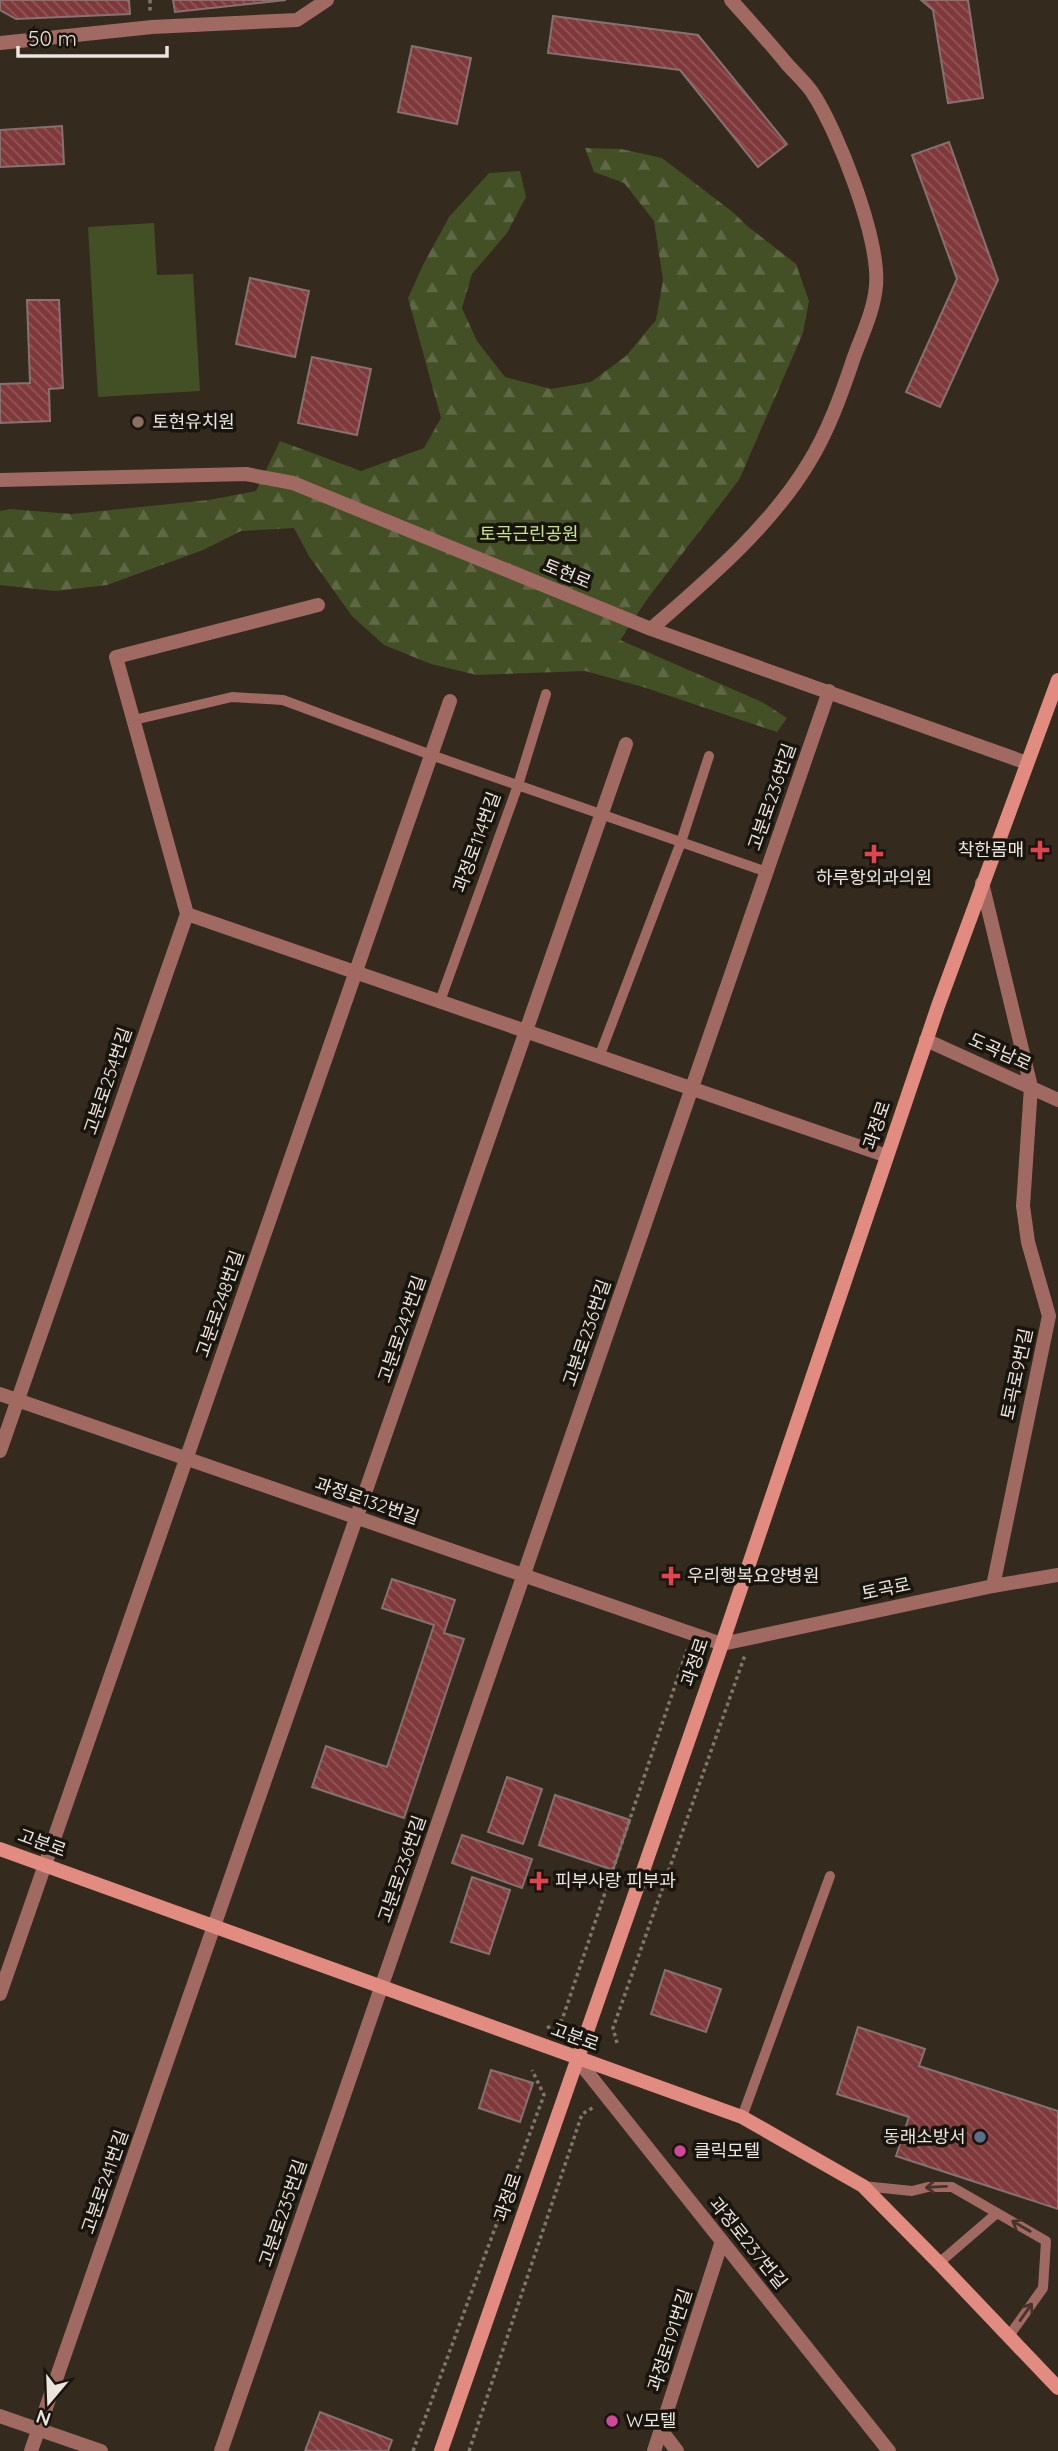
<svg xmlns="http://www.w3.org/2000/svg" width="1058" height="2451" font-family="Quicksand,'Noto Sans KR',sans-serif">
  <defs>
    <pattern id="forest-firs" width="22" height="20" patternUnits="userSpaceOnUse" patternTransform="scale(1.75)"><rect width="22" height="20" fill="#434f25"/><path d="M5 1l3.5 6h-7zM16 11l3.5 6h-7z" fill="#5e6844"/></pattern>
    <pattern id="building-back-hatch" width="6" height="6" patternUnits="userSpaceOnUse" patternTransform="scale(1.75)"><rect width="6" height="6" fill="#80393b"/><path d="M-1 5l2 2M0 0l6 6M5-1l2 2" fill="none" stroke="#925657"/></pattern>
  </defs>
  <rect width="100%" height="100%" fill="#342a1d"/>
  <path fill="url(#forest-firs)" d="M585,148L621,149L662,158L734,213L746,225L796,264L809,301L803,333L739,480L648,598L620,640L762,702L787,718L777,732L643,687L585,671L477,675L431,664L384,645L352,616L309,556L294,528L241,531L203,550L107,585L55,591L0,585V511L10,509L72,514L209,500L256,491L280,441L361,471L424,448L441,418L408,298L423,265L449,217L489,173L520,171L526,197L507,233L472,274L462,308L477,341L505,377L551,389L591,382L626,356L656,320L663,280L654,221L624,183L594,172Z"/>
  <path fill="#434f25" d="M154,223L157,275L193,274L200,391L98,397L88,227Z"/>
  <path fill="url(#building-back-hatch)" stroke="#867170" stroke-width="2" d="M0,0H129L130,14L16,19L0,10Z
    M173,0H286L175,12Z
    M921,0H968L983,98L948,103L933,10Z
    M553,16L698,35L787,144L758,167L680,70L548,53Z
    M412,46L471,58L457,124L398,112Z
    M62,126L64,164L0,167V130Z
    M949,142L998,280L940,407L906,392L957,279L912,155Z
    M250,278L309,291L295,357L236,344Z
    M27,300H59L63,388L49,389L50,421L0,423V384L30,383Z
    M312,357L371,369L357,435L298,423Z
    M392,1579L455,1600L444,1633L464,1639L404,1818L312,1787L326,1746L387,1767L434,1625L382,1608Z
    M507,1777L542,1789L523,1844L488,1832Z
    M555,1795L630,1820L613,1870L539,1845Z
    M462,1835L532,1859L522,1888L452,1863Z
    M472,1877L510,1890L489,1954L451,1942Z
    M665,1970L721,1989L706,2032L651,2014Z
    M858,2027L925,2049L919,2066L1058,2111V2209L896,2156L909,2117L837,2094Z
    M491,2070L533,2083L520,2122L479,2108Z
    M320,2412L392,2440L388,2451H305Z"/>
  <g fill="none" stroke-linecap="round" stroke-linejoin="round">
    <path stroke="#7f776c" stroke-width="3.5" stroke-dasharray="3.5 3.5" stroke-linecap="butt" d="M150,0V11
      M547,2028L562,2020L687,1650
      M617,2043L613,2028L745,1655
      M413,2451L544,2095L532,2070
      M469,2451L582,2114L594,2107"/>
    <path stroke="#a06a63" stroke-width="10" d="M134,720L232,697L283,700L431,755L767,872
      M440,1001L518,785L546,694
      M599,1057L681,842L709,756
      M742,2117L830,1876
      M863,2186L912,2191L928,2187H952L1046,2241L1043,2288L1009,2336
      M939,2263L997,2213"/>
    <path stroke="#a06a63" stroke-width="14" d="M0,43L152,27L297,20L327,0
      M0,480L246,474L293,483L651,629L1027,763
      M651,629C707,580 769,528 808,464C828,432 842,393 854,357C862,335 874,310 876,286C880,239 838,131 812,92C805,82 795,73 787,64C769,42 750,21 731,0
      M982,883L1031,1087L1023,1206L1028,1242L1049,1316L993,1586
      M187,914L887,1156
      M926,1040L1058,1100
      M0,1394L722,1644L993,1586L1058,1575
      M0,1451L187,914L116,657L318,605
      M0,1994L450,701
      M576,2058L889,2451
      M0,2416L101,2451
      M661,2430L677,2451
      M31,2451L626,744
      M221,2451L829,691
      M654,2451L722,2241"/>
    <path stroke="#e28b81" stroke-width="14" d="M0,1849L742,2117L863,2186L939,2263L1058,2388
      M441,2451L722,1644L938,1006L1058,680"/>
  </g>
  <defs><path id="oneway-shaft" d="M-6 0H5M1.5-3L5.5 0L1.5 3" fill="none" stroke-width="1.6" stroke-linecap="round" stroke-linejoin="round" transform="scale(1.75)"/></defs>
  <g stroke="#48322c">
    <use href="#oneway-shaft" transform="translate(936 2187) rotate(177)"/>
    <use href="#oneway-shaft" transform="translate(1021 2226) rotate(-150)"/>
    <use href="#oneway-shaft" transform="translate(1026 2312) rotate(-55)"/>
  </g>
  <circle fill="#8d6e63" stroke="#18140e" stroke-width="2.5" cx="138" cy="422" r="7"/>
  <g fill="#e0444e" stroke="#18140e" stroke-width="2.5">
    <path d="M1036.5 839.5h7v7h7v7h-7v7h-7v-7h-7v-7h7z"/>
    <path d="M870.5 843.5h7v7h7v7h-7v7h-7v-7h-7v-7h7z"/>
    <path d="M667.5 1565.5h7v7h7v7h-7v7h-7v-7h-7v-7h7z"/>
    <path d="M535.5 1870.5h7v7h7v7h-7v7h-7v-7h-7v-7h7z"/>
  </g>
  <circle fill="#5c6f8a" stroke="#18140e" stroke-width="2.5" cx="980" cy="2137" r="7"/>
  <g fill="#d1479c" stroke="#18140e" stroke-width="2.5">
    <circle cx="680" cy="2151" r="7"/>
    <circle cx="612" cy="2421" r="7"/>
  </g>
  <g text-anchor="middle" stroke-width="7" stroke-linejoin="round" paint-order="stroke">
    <g font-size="18" fill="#ece5dd" stroke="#18140e" text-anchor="start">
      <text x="152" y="428">토현유치원</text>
      <text x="1024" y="856" text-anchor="end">착한몸매</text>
      <text x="874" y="884" text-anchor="middle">하루항외과의원</text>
      <text x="687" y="1582">우리행복요양병원</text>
      <text x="555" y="1887">피부사랑 피부과</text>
      <text x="966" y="2143" text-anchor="end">동래소방서</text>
      <text x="694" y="2157">클릭모텔</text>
      <text x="626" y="2427">W모텔</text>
    </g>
    <g font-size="18" fill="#c7e584" stroke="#18140e">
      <text x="529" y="540">토곡근린공원</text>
    </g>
    <g font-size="18" fill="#ece5dd" stroke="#18140e">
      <text transform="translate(567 574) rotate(22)" y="6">토현로</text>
      <text transform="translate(772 797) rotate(-71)" y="6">고분로236번길</text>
      <text transform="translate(477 842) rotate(-70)" y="6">과정로114번길</text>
      <text transform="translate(1000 1052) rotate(24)" y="6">도곡남로</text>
      <text transform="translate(108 1081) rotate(-71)" y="6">고분로254번길</text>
      <text transform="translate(877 1125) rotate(-71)" y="6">과정로</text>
      <text transform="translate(220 1304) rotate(-71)" y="6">고분로248번길</text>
      <text transform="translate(402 1329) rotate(-71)" y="6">고분로242번길</text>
      <text transform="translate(587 1333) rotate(-71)" y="6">고분로236번길</text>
      <text transform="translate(1017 1374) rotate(-78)" y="6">토곡로9번길</text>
      <text transform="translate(367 1501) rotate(19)" y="6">과정로132번길</text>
      <text transform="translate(886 1589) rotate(-12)" y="6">토곡로</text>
      <text transform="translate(695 1662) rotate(-71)" y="6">과정로</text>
      <text transform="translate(42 1843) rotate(20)" y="6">고분로</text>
      <text transform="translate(402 1869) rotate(-71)" y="6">고분로236번길</text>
      <text transform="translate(575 2037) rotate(20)" y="6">고분로</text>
      <text transform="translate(105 2182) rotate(-71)" y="6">고분로241번길</text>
      <text transform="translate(508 2197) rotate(-71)" y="6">과정로</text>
      <text transform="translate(283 2213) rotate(-71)" y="6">고분로235번길</text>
      <text transform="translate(748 2243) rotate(51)" y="6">과정로237번길</text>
      <text transform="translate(670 2340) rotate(-72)" y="6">과정로191번길</text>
    </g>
  </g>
  <g transform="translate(49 2402) rotate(199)" stroke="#18140e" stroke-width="5" paint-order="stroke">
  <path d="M0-5L12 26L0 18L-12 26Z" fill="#ece5dd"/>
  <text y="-10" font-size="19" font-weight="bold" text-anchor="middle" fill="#ece5dd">N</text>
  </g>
  <path d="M18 46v10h149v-10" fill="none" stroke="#ece5dd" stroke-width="3.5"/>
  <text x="28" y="46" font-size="21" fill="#ece5dd" stroke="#18140e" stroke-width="5" paint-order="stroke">50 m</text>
</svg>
